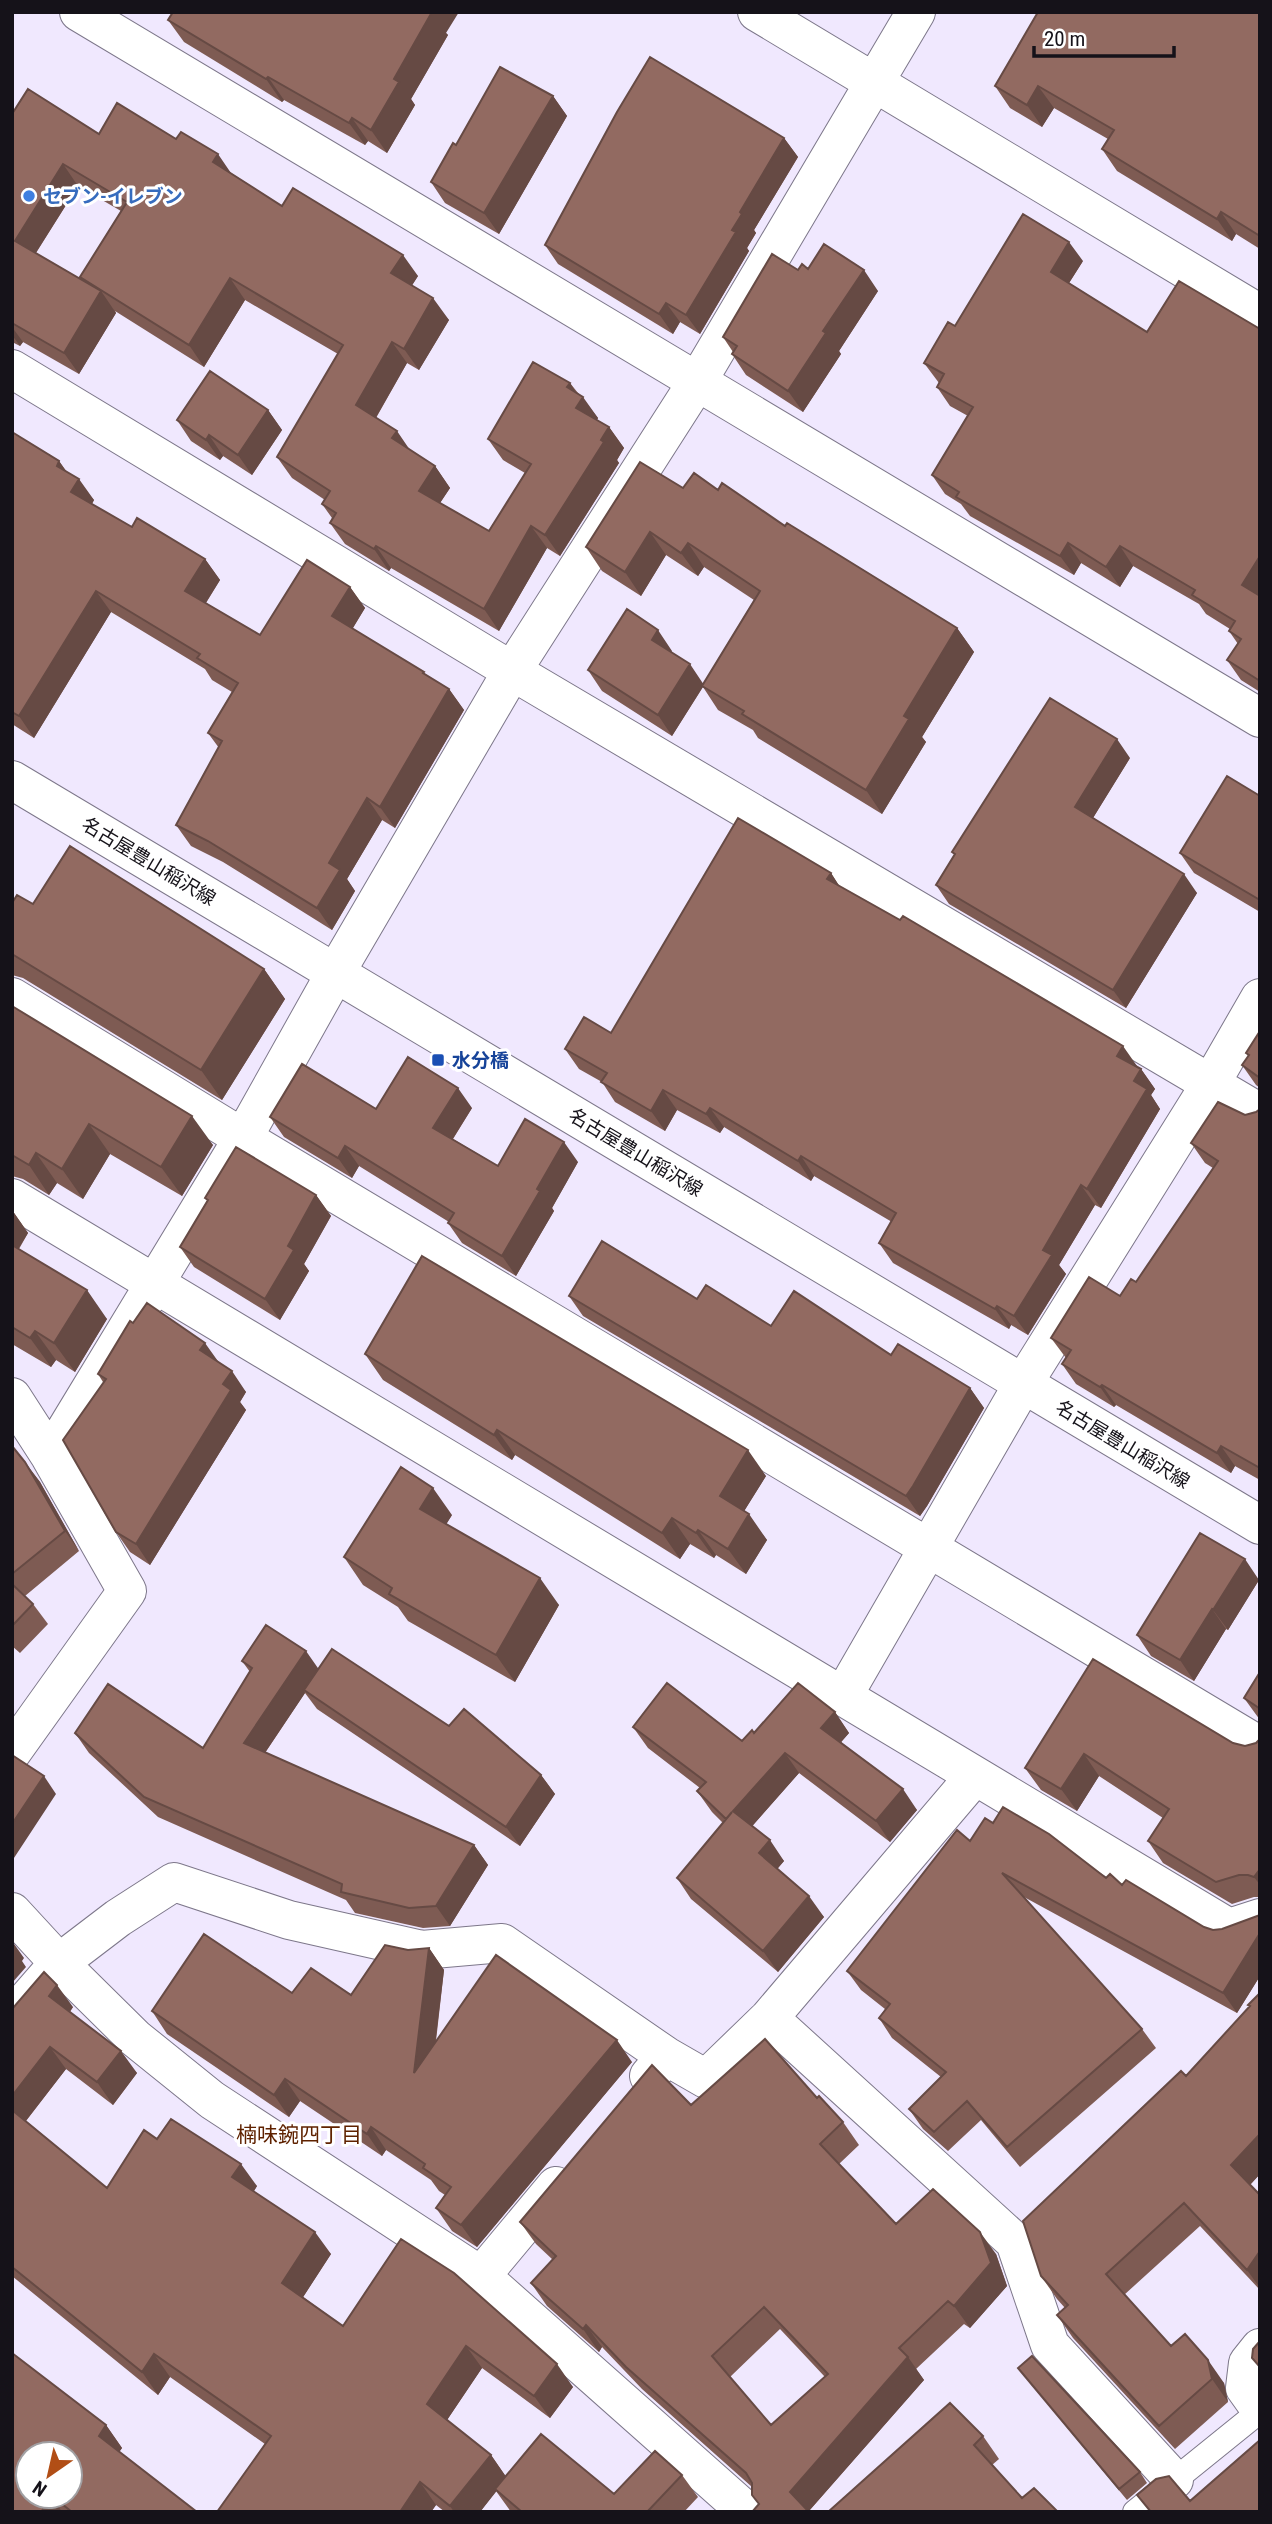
<svg xmlns="http://www.w3.org/2000/svg" width="1272" height="2524" font-family="'Roboto Condensed','Noto Sans JP',sans-serif">
  <rect width="100%" height="100%" fill="#f0e8fe"/>
  <g fill="none" stroke-linecap="round" stroke-linejoin="round">
    <g stroke="#7d778a" stroke-width="26">
      <path id="service" d="M1135,2512L1260,2411"/>
    </g>
    <g stroke="#7d778a" stroke-width="40">
      <path id="minor" d="M79,12L1260,718
        M757,12L1260,314
        M12,369L512,671L1260,1113
        M12,997L243,1138L1260,1746
        M12,1198L1229,1928L1260,1918
        M12,1397L50,1456L127,1591L12,1752
        M50,1456L243,1138L336,972L512,671L697,382L916,12
        M843,1696L1023,1384L1211,1083L1260,998
        M12,1912L59,1963L135,2038L212,2100L481,2276L747,2512
        M12,2017L59,1963L118,1918L174,1882L289,1920L422,1950L502,1943L666,2056
        M769,2018L1015,2242L1050,2345L1174,2480
        M649,2076L666,2056L706,2079L769,2018L974,1777
        M481,2276L556,2186
        M1260,2348L1248,2363L1245,2388L1260,2409"/>
    </g>
    <g stroke="#7d778a" stroke-width="40">
      <path id="secondary" d="M12,780L1260,1525"/>
    </g>
    <use href="#service" stroke="#fff" stroke-width="24"/>
    <use href="#minor" stroke="#fff" stroke-width="38"/>
    <use href="#secondary" stroke="#fff" stroke-width="38"/>
  </g>
  <path fill="#7e5b53" fill-rule="evenodd" d="M1260,12V249L1236,234L1232,241L1117,171L1102,149L1108,139L1054,108L1042,127L1010,108L995,86Z
    M168,20L446,33L448,35L411,99L415,105L387,153L368,141L365,145L284,100L282,102L184,42Z
    M553,96L567,116L499,234L445,203L431,182L456,145Z
    M12,114L99,134L231,173L282,206L418,276L412,285L449,320L419,370L407,363L376,418L410,450L435,466L450,488L440,503L489,531L525,473L503,460L488,439L570,383L598,418L597,420L609,427L624,448L617,460L619,463L560,556L547,548L499,631L391,568L389,571L345,544L330,523L332,518L322,504L325,500L292,478L277,457L338,354L245,300L204,367L115,311L116,313L79,374L23,342L20,346L12,342ZM78,186L121,211L80,277L81,280L36,253Z
    M784,138L798,157L754,230L756,233L747,248L749,251L700,334L680,322L673,334L558,264L545,245Z
    M1083,261L1069,283L1147,332L1260,329V692L1241,680L1227,660L1238,644L1229,631L1230,629L1206,614L1199,604L1133,566L1120,587L1081,563L1074,575L970,516L961,504L945,494L932,475L968,416L950,406L937,387L939,383L924,363L955,326Z
    M808,269L878,291L839,351L841,354L803,412L746,375L732,354L733,352L723,337L798,270Z
    M268,410L282,430L252,475L223,456L220,460L191,441L177,420Z
    M12,432L59,461L67,472L94,500L92,504L132,527L205,559L220,580L206,603L260,635L350,587L365,608L352,629L449,689L464,710L395,828L382,820L347,879L355,891L332,930L223,862L191,846L176,825L219,748L208,733L232,692L212,680L205,669L111,612L34,738L12,724Z
    M683,488L718,490L785,526L957,628L974,652L922,737L926,742L882,814L758,738L753,730L718,710L703,687L672,736L602,691L588,670L672,651L671,652L703,684L754,600L704,567L698,576L666,555L641,596L602,571L586,547Z
    M1130,758L1093,818L1197,893L1126,1008L949,904L936,885L954,855L952,852Z
    M1260,796V912L1194,873L1180,853Z
    M831,873L839,886L1137,1066L1136,1067L1141,1069L1155,1089L1151,1095L1160,1109L1101,1208L1095,1205L1059,1265L1066,1274L1028,1335L1011,1325L1009,1329L893,1263L879,1243L892,1222L814,1176L811,1181L724,1127L720,1133L677,1110L665,1131L615,1102L602,1082L579,1069L565,1049L611,1033Z
    M12,903L33,904L264,969L285,999L222,1100L23,978L12,975Z
    M12,1006L213,1145L182,1196L110,1154L83,1199L57,1183L49,1195L23,1179L12,1176Z
    M1260,1031V1088L1256,1085L1242,1065L1248,1056L1246,1053Z
    M472,1108L453,1139L498,1166L578,1162L552,1208L554,1211L516,1276L462,1243L448,1223L449,1222L359,1166L352,1178L284,1137L270,1117L376,1109Z
    M1260,1109V1480L1235,1466L1231,1473L1116,1405L1114,1407L1076,1384L1062,1364L1066,1358L1051,1338L1120,1296L1136,1282L1213,1168L1205,1163L1191,1143L1245,1115L1256,1112Z
    M316,1195L331,1216L304,1264L309,1271L280,1320L194,1267L180,1247L207,1201L205,1198Z
    M12,1210L28,1233L19,1249L107,1319L75,1372L56,1360L51,1367L12,1344Z
    M569,1296L697,1299L771,1326L891,1355L970,1388L984,1408L927,1506L920,1516L583,1316Z
    M365,1354L766,1476L744,1511L767,1540L746,1574L716,1555L714,1558L690,1544L680,1559L515,1455L512,1460L383,1380Z
    M219,1362L246,1392L240,1402L246,1410L150,1565L130,1552L116,1532L103,1382L98,1374Z
    M12,1446L40,1482L79,1551L25,1596L33,1604L48,1624L20,1653L12,1646Z
    M452,1515L446,1524L559,1605L515,1682L408,1621L398,1607L363,1585L344,1557Z
    M1259,1580L1228,1630L1226,1629L1194,1681L1151,1656L1137,1635Z
    M1093,1659L1233,1743L1245,1746L1256,1743L1260,1739V1897H1254L1232,1904L1163,1863L1148,1841L1163,1818L1099,1776L1077,1811L1041,1790L1025,1768Z
    M242,1661L318,1669L449,1726L541,1775L555,1794L520,1846L317,1709L305,1693L265,1753L474,1845L488,1865L450,1926L423,1928L355,1913L346,1900L158,1817L89,1753L75,1733L203,1748L250,1672Z
    M1260,1672V1720L1244,1698Z
    M835,1712L849,1733L841,1742L917,1810L890,1842L799,1773L752,1826L784,1861L777,1869L824,1917L778,1972L691,1899L677,1878L723,1823L712,1812L697,1791L700,1788L648,1748L633,1727L742,1741L754,1733Z
    M993,1823L1122,1885L1204,1927L1213,1930L1222,1929L1260,1915V1976L1237,2013L1024,1897L1142,2029L1156,2048L1020,2167L981,2120L948,2151L923,2129L909,2109L941,2077L892,2038L879,2018L885,2009L861,1990L847,1971L970,1841Z
    M429,1948L444,1970L436,2041L632,2062L477,2247L452,2231L436,2208L445,2195L439,2191L431,2180L386,2150L382,2156L300,2101L289,2117L167,2034L152,2011L292,1993L351,1995L408,1950Z
    M1260,1993V2174L1250,2185L1260,2195V2290L1200,2226L1124,2295L1171,2346L1224,2383L1228,2402L1175,2449L1073,2338L1057,2315L1065,2308L1057,2299L1041,2276L1186,2076L1249,2007L1248,2005Z
    M73,2007L70,2012L137,2073L113,2105L66,2069L26,2121L107,2188L157,2139L257,2186L254,2191L331,2254L303,2297L343,2326L401,2239L573,2387L550,2418L482,2368L447,2420L491,2455L506,2477L614,2494L682,2475L698,2497L684,2512H511L496,2491L480,2512H445L436,2505L431,2512H217L265,2444L170,2377L158,2395L12,2276V2009Z
    M817,2098L843,2122L859,2145L839,2164L896,2224L996,2254L1007,2286L970,2328L964,2324L916,2369L924,2380L809,2511L759,2504L752,2495V2487L642,2389L602,2347L599,2352L547,2306L531,2283L553,2260L536,2244L520,2222L691,2105ZM780,2329L825,2377L771,2425L730,2377Z
    M1018,2368L1140,2472L1147,2483L1127,2500L1026,2378Z
    M106,2425L122,2448L119,2452L197,2512H12Z
    M983,2436L999,2459L992,2465L1022,2498L828,2512Z"/>
  <path fill="#664a44" d="M431,12H459L446,33L448,35L411,99L415,105L387,153L371,130L394,79Z
    M268,77L284,100L282,102L266,79Z
    M1038,86L1054,108L1042,127L1027,105Z
    M553,96L567,116L499,234L484,213Z
    M352,118L368,141L365,145L349,123Z
    M784,138L798,157L754,230L756,233L747,248L749,251L700,334L686,315L732,230L740,212Z
    M218,154L233,176L213,162Z
    M63,164L78,186L30,262L15,241Z
    M1221,212L1236,234L1232,241L1217,219Z
    M1069,242L1083,261L1064,291L1051,272Z
    M403,255L418,276L406,295L391,273Z
    M864,270L878,291L839,351L841,354L803,412L788,391L823,331Z
    M230,278L245,300L204,367L189,345Z
    M101,291L116,313L79,374L64,353Z
    M433,298L449,320L419,370L404,349Z
    M666,303L680,322L673,334L659,314Z
    M12,327L23,342L20,346L12,335Z
    M392,342L407,363L371,426L356,405Z
    M570,383L581,400L583,397L598,418L591,430L576,408L567,387Z
    M268,410L282,430L252,475L238,455Z
    M609,427L624,448L617,460L619,463L560,556L545,535Z
    M397,431L412,453L392,438Z
    M209,435L223,456L220,460L206,440Z
    M59,461L74,483L57,466Z
    M435,466L450,488L434,512L419,491Z
    M79,479L94,500L86,514L71,492Z
    M531,526L547,548L499,631L484,609Z
    M650,532L666,555L641,596L625,572Z
    M688,543L704,567L698,576L681,553Z
    M1068,543L1081,563L1074,575L1060,556Z
    M376,546L391,568L389,571L374,549Z
    M1120,546L1133,566L1120,587L1106,567Z
    M1260,556V598L1242,585Z
    M205,559L220,580L200,612L185,591Z
    M350,587L365,608L347,638L332,616Z
    M96,591L111,612L34,738L19,716Z
    M957,628L974,652L922,737L926,742L882,814L866,790L904,716Z
    M658,630L672,651L666,661L652,640Z
    M690,664L704,685L672,736L658,715Z
    M449,689L464,710L395,828L380,807Z
    M1117,739L1130,758L1088,826L1075,807Z
    M367,798L382,820L347,879L355,891L332,930L317,908L329,863Z
    M831,873L844,893L827,879Z
    M1184,874L1197,893L1126,1008L1113,990Z
    M264,969L285,999L222,1100L201,1070Z
    M1123,1046L1137,1066L1131,1076L1117,1056Z
    M1141,1069L1155,1089L1151,1095L1160,1109L1101,1208L1087,1189L1134,1081Z
    M458,1088L472,1108L447,1148L433,1128Z
    M663,1090L677,1110L665,1131L651,1111Z
    M710,1108L724,1127L720,1133L706,1114Z
    M192,1116L213,1145L182,1196L161,1167Z
    M89,1124L110,1154L83,1199L62,1169Z
    M564,1142L578,1162L552,1208L554,1211L516,1276L502,1256L537,1189Z
    M345,1146L359,1166L352,1178L338,1158Z
    M36,1153L57,1183L49,1195L29,1165Z
    M801,1156L814,1176L811,1181L798,1161Z
    M1081,1185L1095,1205L1059,1265L1066,1274L1028,1335L1014,1316L1043,1250Z
    M316,1195L331,1216L304,1264L309,1271L280,1320L265,1299L288,1246Z
    M12,1210L28,1233L12,1259Z
    M87,1290L107,1319L75,1372L54,1343Z
    M997,1306L1011,1325L1009,1329L995,1309Z
    M35,1331L56,1360L51,1367L30,1338Z
    M205,1343L220,1364L200,1350Z
    M232,1371L246,1392L240,1402L246,1410L150,1565L136,1544L223,1384Z
    M1102,1385L1116,1405L1114,1407L1100,1387Z
    M970,1388L984,1408L927,1506L920,1516L906,1496Z
    M497,1430L515,1455L512,1460L494,1435Z
    M1221,1446L1235,1466L1231,1473L1217,1453Z
    M748,1450L766,1476L738,1521L720,1496Z
    M25,1462L40,1482L79,1551L65,1531Z
    M433,1488L452,1515L439,1536L420,1509Z
    M749,1514L767,1540L746,1574L728,1549Z
    M672,1518L690,1544L680,1559L662,1533Z
    M698,1530L716,1555L714,1558L696,1533Z
    M1245,1559L1259,1580L1228,1630L1213,1610Z
    M540,1578L559,1605L515,1682L496,1655Z
    M1212,1609L1226,1629L1194,1681L1180,1660Z
    M306,1651L320,1671L304,1690L305,1693L258,1763L244,1743Z
    M835,1712L849,1733L836,1748L821,1728Z
    M785,1753L799,1773L748,1831L733,1811Z
    M1084,1754L1099,1776L1077,1811L1061,1789Z
    M541,1775L555,1794L520,1846L506,1827Z
    M44,1776L56,1794L12,1861V1824Z
    M903,1789L917,1810L890,1842L876,1821Z
    M770,1840L784,1861L773,1874L759,1853Z
    M474,1845L488,1865L450,1926L436,1906Z
    M1260,1869V1885L1254,1877Z
    M809,1896L824,1917L778,1972L763,1951Z
    M1260,1933V1976L1237,2013L1223,1993Z
    M12,1941L24,1958L22,1961L26,1967L12,1983Z
    M429,1948L444,1970L429,2095L414,2073Z
    M57,1985L73,2007L64,2019L49,1996Z
    M617,2040L632,2062L477,2247L461,2225Z
    M50,2047L66,2069L21,2127L12,2114V2096Z
    M121,2051L137,2073L113,2105L97,2082Z
    M285,2079L300,2101L289,2117L274,2095Z
    M371,2127L386,2150L382,2156L367,2134Z
    M1260,2134V2174L1247,2188L1231,2165Z
    M241,2164L257,2186L248,2200L232,2177Z
    M315,2232L331,2254L298,2305L282,2283Z
    M980,2232L996,2254L1007,2286L970,2328L954,2306Z
    M1260,2251V2288L1247,2270Z
    M586,2325L602,2347L599,2352L583,2329Z
    M466,2346L482,2368L443,2426L427,2404Z
    M154,2354L170,2377L158,2395L142,2372Z
    M908,2357L924,2380L808,2512L790,2492Z
    M1208,2360L1224,2383L1228,2402L1212,2379Z
    M557,2364L573,2387L550,2418L534,2396Z
    M106,2425L122,2448L115,2458L99,2436Z
    M491,2455L507,2478L480,2512H454L450,2506Z
    M420,2482L436,2505L431,2512H400Z
    M52,2496L62,2512H41Z"/>
  <path fill="#926a61" stroke="#664a44" stroke-width="2" fill-rule="evenodd" d="M173,12H432L394,79L399,82L371,130L352,118L349,123L268,77L266,79L168,20Z
    M1038,12H1260V236L1221,212L1217,219L1102,149L1114,130L1038,86L1027,105L995,86Z
    M650,57L784,138L740,212L742,214L732,230L736,232L686,315L666,303L659,314L545,245L617,112Z
    M500,67L553,96L484,213L431,182L453,143L456,145Z
    M28,89L99,134L117,103L176,139L181,132L218,154L213,162L282,206L293,188L403,255L391,273L433,298L404,349L392,342L356,405L397,431L392,438L435,466L419,491L489,531L531,464L488,439L533,362L570,383L567,387L583,397L576,408L609,427L601,440L604,442L545,535L531,526L484,609L376,546L374,549L330,523L336,513L322,504L330,491L277,457L343,345L230,278L189,345L80,277L127,202L63,164L15,241L101,291L64,353L12,323V114Z
    M1023,214L1069,242L1051,272L1147,332L1179,281L1260,329V556L1242,585L1260,596V681L1227,660L1241,639L1229,631L1235,621L1192,595L1195,590L1120,546L1106,567L1068,543L1060,556L956,497L959,492L932,475L973,407L937,387L944,374L924,363L948,322L955,326Z
    M824,244L864,270L823,331L826,333L788,391L732,354L737,346L723,337L772,254L798,270L802,264L808,269Z
    M210,371L268,410L238,455L209,435L206,440L177,420Z
    M12,432L59,461L57,466L79,479L71,492L132,527L137,518L205,559L185,591L260,635L307,560L350,587L332,616L424,672L423,673L449,689L380,807L367,798L329,863L340,870L317,908L208,841L176,825L222,741L208,733L238,683L197,658L200,654L96,591L19,716L12,712Z
    M640,462L683,488L694,473L718,490L722,483L785,526L787,523L957,628L904,716L909,719L866,790L742,714L744,711L702,686L760,591L688,543L681,553L650,532L625,572L586,547Z
    M627,609L658,630L652,640L690,664L658,715L588,670Z
    M1050,698L1117,739L1075,807L1184,874L1113,990L936,885L955,854L952,852Z
    M1227,776L1260,796V900L1180,853Z
    M738,818L831,873L827,879L900,920L903,916L1123,1046L1117,1056L1141,1069L1134,1081L1147,1089L1087,1189L1081,1185L1043,1250L1052,1255L1014,1316L997,1306L995,1309L879,1243L896,1213L801,1156L798,1161L710,1108L706,1114L663,1090L651,1111L601,1082L607,1073L565,1049L584,1017L611,1033Z
    M70,846L264,969L201,1070L12,954V903L17,895L33,904Z
    M12,1006L192,1116L161,1167L89,1124L62,1169L36,1153L29,1165L12,1155Z
    M1260,1031V1078L1242,1065L1249,1055L1246,1053Z
    M408,1057L458,1088L433,1128L498,1166L525,1119L564,1142L537,1189L540,1191L502,1256L448,1223L454,1213L345,1146L338,1158L270,1117L302,1064L376,1109Z
    M1218,1102L1245,1115L1256,1112L1260,1109V1468L1221,1446L1217,1453L1102,1385L1100,1387L1062,1364L1071,1350L1051,1338L1089,1277L1120,1296L1131,1279L1136,1282L1218,1161L1191,1143Z
    M236,1147L316,1195L288,1246L294,1250L265,1299L180,1247L208,1200L205,1198Z
    M602,1241L697,1299L706,1285L771,1326L794,1291L891,1355L898,1344L970,1388L913,1486L906,1496L569,1296Z
    M12,1245L87,1290L54,1343L35,1331L30,1338L12,1327Z
    M422,1256L748,1450L720,1496L749,1514L728,1549L698,1530L696,1533L672,1518L662,1533L497,1430L494,1435L365,1354Z
    M147,1303L205,1343L200,1350L232,1371L223,1384L231,1390L136,1544L116,1532L63,1440L106,1379L98,1374L130,1321L133,1323Z
    M12,1446L25,1462L65,1531L12,1574Z
    M401,1467L433,1488L420,1509L540,1578L496,1655L389,1594L392,1588L344,1557Z
    M1200,1533L1245,1559L1213,1610L1212,1609L1180,1660L1137,1635Z
    M12,1584L33,1604L12,1626Z
    M266,1625L306,1651L244,1743L474,1845L436,1906L409,1908L341,1892L342,1884L144,1797L75,1733L108,1684L203,1748L252,1668L242,1661Z
    M332,1649L449,1726L464,1709L541,1775L506,1827L304,1690Z
    M1093,1659L1233,1743L1245,1746L1256,1743L1260,1739V1869L1254,1877L1248,1875H1239L1216,1882L1148,1841L1169,1809L1084,1754L1061,1789L1025,1768Z
    M1260,1672V1709L1256,1706L1244,1698Z
    M667,1683L742,1741L752,1730L754,1733L798,1683L835,1712L821,1728L903,1789L876,1821L785,1753L733,1811L770,1840L759,1853L809,1896L763,1951L677,1878L732,1812L726,1819L697,1791L706,1782L633,1727Z
    M12,1755L44,1776L12,1824Z
    M1003,1807L1049,1834L1106,1878L1110,1874L1122,1885L1126,1880L1204,1927L1213,1930L1222,1929L1260,1915V1933L1223,1993L1002,1873L1142,2029L1007,2147L967,2101L934,2132L909,2109L946,2072L879,2018L890,2004L847,1971L957,1830L970,1841L985,1818L993,1823Z
    M204,1934L292,1993L311,1968L351,1995L385,1945L408,1950L429,1948L414,2073L496,1955L617,2040L461,2225L436,2208L451,2187L423,2168L425,2164L371,2127L367,2134L285,2079L274,2095L152,2011Z
    M44,1972L57,1985L49,1996L121,2051L97,2082L50,2047L12,2096V2009Z
    M1260,1993V2134L1231,2165L1260,2195V2251L1247,2270L1184,2203L1106,2274L1171,2346L1185,2334L1208,2360L1212,2379L1159,2426L1057,2315L1068,2305L1041,2276L1023,2221L1181,2071L1186,2076L1250,2006L1248,2005Z
    M765,2039L817,2098L819,2096L843,2122L820,2144L896,2224L933,2189L980,2232L991,2263L954,2306L948,2301L899,2348L908,2357L790,2492L809,2512H752L759,2504L752,2495V2483L746,2473L626,2367L586,2325L583,2329L531,2283L556,2256L520,2222L652,2065L691,2105ZM764,2307L828,2374L771,2425L712,2356Z
    M12,2110L107,2188L144,2130L157,2139L171,2119L241,2164L232,2177L315,2232L282,2283L343,2326L401,2239L454,2273L557,2364L534,2396L466,2346L427,2404L491,2455L450,2506L420,2482L400,2512H217L271,2436L154,2354L142,2372L12,2267Z
    M1260,2341V2367L1252,2358L1253,2349Z
    M12,2353L106,2425L99,2436L197,2512H72L52,2496L41,2512H12ZM28,2454H70V2496H28Z
    M1032,2356L1140,2472L1119,2489L1018,2368Z
    M950,2403L983,2436L974,2445L1022,2498L1034,2488L1058,2512H828Z
    M541,2434L614,2494L655,2451L682,2475L647,2512H522L495,2489Z
    M1260,2440V2512H1151L1137,2495L1156,2479L1169,2476L1190,2501Z"/>
  <circle fill="#3f7fe0" stroke="#fff" stroke-width="2.5" cx="29" cy="196" r="7"/>
  <rect fill="#1a4fb4" stroke="#fff" stroke-width="2.5" x="431" y="1053" width="14" height="14" rx="3.5"/>
  <g text-anchor="middle" stroke-width="6" stroke-linejoin="round" paint-order="stroke">
    <g font-size="19" font-weight="bold" fill="#366cbe" stroke="#fff" text-anchor="start">
      <text x="43" y="203">セブン-イレブン</text>
    </g>
    <g font-size="19" fill="#151219" stroke="#fff">
      <text transform="translate(149 861) rotate(31)" y="7">名古屋豊山稲沢線</text>
      <text transform="translate(636 1152) rotate(31)" y="7">名古屋豊山稲沢線</text>
      <text transform="translate(1123 1444) rotate(31)" y="7">名古屋豊山稲沢線</text>
    </g>
    <g font-size="19" font-weight="bold" fill="#164399" stroke="#fff" text-anchor="start">
      <text x="452" y="1067">水分橋</text>
    </g>
    <g font-size="21" fill="#5f2200" stroke="#fff">
      <text x="299" y="2142">楠味鋺四丁目</text>
    </g>
  </g>
  <rect width="1272" height="2524" fill="none" stroke="#151219" stroke-width="28"/>
  <g transform="translate(49 2475) rotate(214)"><circle r="33" fill="#ffffff" stroke="#a1a0a3" stroke-width="2"/>
  <path d="M0-5L12 26L0 18L-12 26Z" fill="#b14e16"/>
  <text y="-10" font-size="19" font-weight="bold" text-anchor="middle" fill="#151219">N</text>
  </g>
  <path d="M1034 46v10h140v-10" fill="none" stroke="#151219" stroke-width="3.5"/>
  <text x="1044" y="46" font-size="21" fill="#151219" stroke="#ffffff" stroke-width="5" paint-order="stroke">20 m</text>
</svg>
